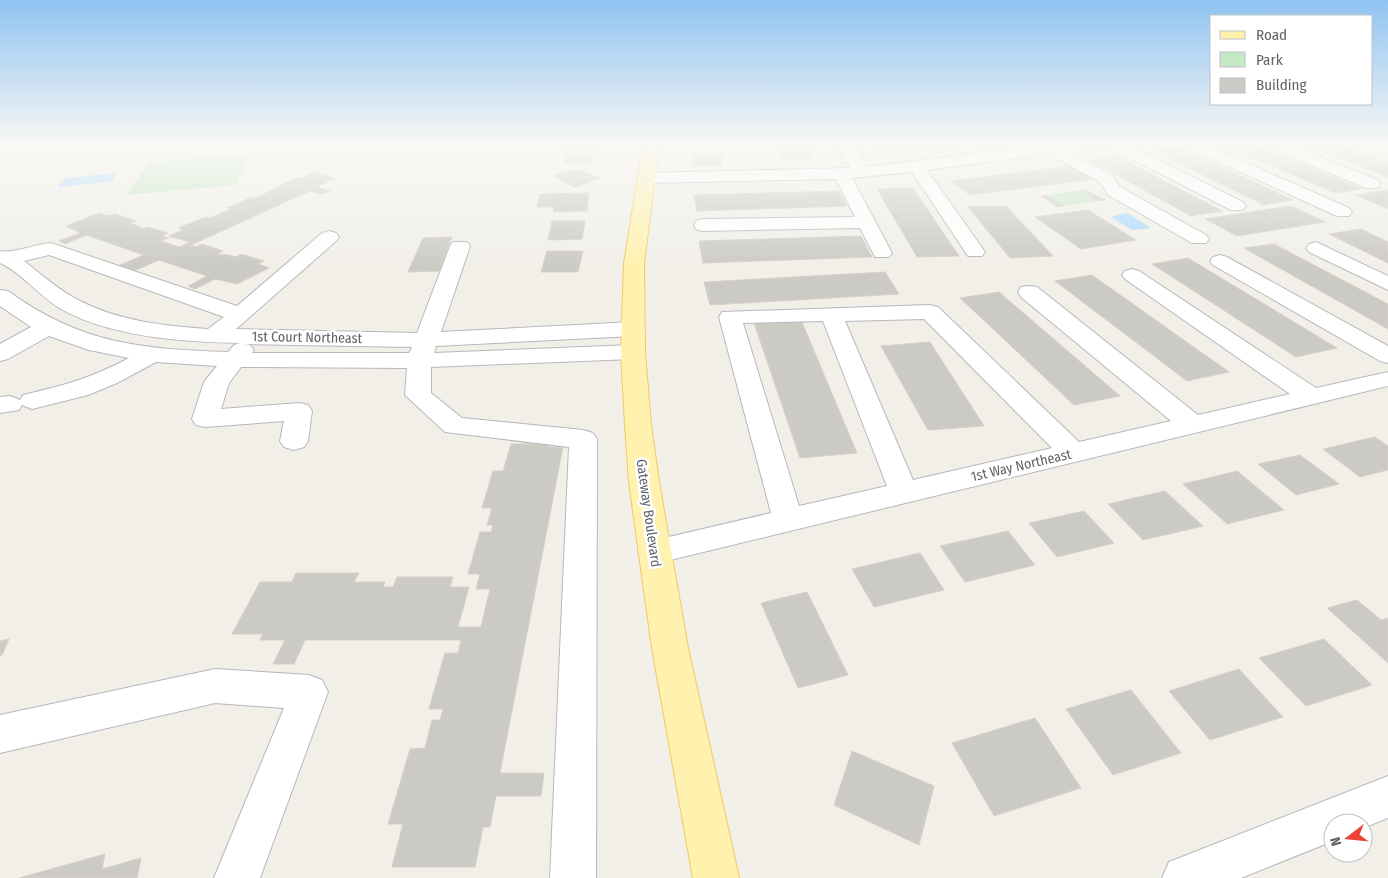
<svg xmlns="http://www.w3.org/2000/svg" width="1388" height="878" font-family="'Fira Sans Condensed',sans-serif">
  <rect width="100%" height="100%" fill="#f1efe8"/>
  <path fill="#c5e8c5" d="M250,154L235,185L126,195L150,162Z
    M1080,190L1098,201L1064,206L1046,195Z"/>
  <path fill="#aadaff" d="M117,173L111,182L57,187L65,178Z
    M1126,213L1129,214L1151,228L1132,230L1111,217Z"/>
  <path fill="#cccac5" stroke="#d6d1c6" d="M778,144H807L813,159L783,160Z
    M922,144L929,149L889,154L878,145Z
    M931,144H967L936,148Z
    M1221,144H1254L1362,189L1335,193Z
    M1305,144H1340L1388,163V177Z
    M1181,148L1293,200L1264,205L1154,151Z
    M593,150L592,162L564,163L565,151Z
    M693,153H721L722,165H693Z
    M1118,157L1222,211L1191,216L1090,160Z
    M1071,166L1094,179L970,195L951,181Z
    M575,169L600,178L575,188L554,176Z
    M314,172L335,178L317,187L330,191L323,194L310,191L191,245L196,247L202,244L223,251L217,254L222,255L225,254L236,257L241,254L264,261L258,264L269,268L237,284L215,279L195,289L188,286L207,276L159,260L136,270L120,265L144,255L86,235L65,244L59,241L80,233L66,226L99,213L109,216L115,214L136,221L130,223L141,227L138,228L142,229L148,227L168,233L162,236L169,238L161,241L179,247L190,242L169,236L183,230L178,228L206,217L210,218L231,209L227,208L252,197L256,198L298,177L302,178Z
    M913,188L959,256L917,257L877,189Z
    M1080,190H1086L1105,200L1098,201Z
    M1388,190V209L1356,195Z
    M839,191L847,206L697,211L694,195Z
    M589,193L587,211L553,212L554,207H537L540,194Z
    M1046,195L1064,206L1058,207L1041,196Z
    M1006,206L1053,256L1010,258L968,207Z
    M1291,206L1325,222L1237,236L1205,219Z
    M1088,210L1136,240L1081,249L1035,217Z
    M552,221H585L582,239L548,240Z
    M1361,229L1388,242V263L1329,234Z
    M861,236L872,257L703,263L699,241Z
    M452,237L439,271L408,272L423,238Z
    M1274,244L1388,304V329L1244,248Z
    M547,251H583L578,272H541Z
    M1188,258L1337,348L1296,357L1152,264Z
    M885,272L899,294L710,305L704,282Z
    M1092,275L1229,372L1187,381L1055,281Z
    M999,292L1120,396L1074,405L960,298Z
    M801,320L857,453L800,458L754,323Z
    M930,342L984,426L928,430L881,346Z
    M1375,437L1388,446V470L1360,477L1323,449Z
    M511,444H549L548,447H563L500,773H544L541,796H496L490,827H483L475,867H392L403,824H388L410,749L425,748L432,720H440L443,709H429L445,653H458L461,640H305L294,664H273L285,640H260L263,634H232L260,582H292L296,573H359L354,582H385L383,587H393L397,577H453L450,587H469L458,627H481L490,589H476L480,574H468L480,532H491L493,525H487L492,508H482L493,471H503Z
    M1300,455L1339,484L1296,495L1258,464Z
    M1237,471L1284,510L1227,524L1183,484Z
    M1165,491L1203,526L1143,540L1108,504Z
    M1084,511L1114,543L1057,557L1029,523Z
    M1008,531L1035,565L965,582L940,546Z
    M920,553L944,590L874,607L852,569Z
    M807,592L848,675L798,688L761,603Z
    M1357,600L1381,620L1388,618V663L1327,608Z
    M9,639L2,655L0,656V641Z
    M1324,639L1372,685L1306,706L1259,658Z
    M1239,669L1283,717L1210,740L1169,691Z
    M1131,690L1181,753L1113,775L1066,709Z
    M1035,718L1081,788L994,816L952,743Z
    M852,751L934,786L919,845L834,805Z
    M105,854L102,869L141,858L137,878H19Z"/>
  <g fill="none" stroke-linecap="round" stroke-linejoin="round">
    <g stroke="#b5b8bc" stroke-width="2">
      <path id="minor" d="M837,144H853L866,167L1052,144H1101L1093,149L1068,152L1113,176L1120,187L1206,235L1209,239L1206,243H1192L1108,195L1101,183L1050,154L927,170L985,252L982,256H968L912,172L852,178L892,253L889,257H875L860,228L703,231L696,229L694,225L696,221L703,219L855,217L836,179L646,183L640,182L638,178L640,174L646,173L850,168Z
        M1105,144H1125L1243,202L1246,206L1243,210H1231L1108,147Z
        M1183,144H1204L1349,208L1352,212L1349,216H1337L1186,147Z
        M1266,144H1287L1378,180L1380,184L1378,188H1366L1269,147Z
        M329,231L336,233L339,237L336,241L236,329L417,333L450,246L453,242H467L470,246L441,332L633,322L641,324L644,329L641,334L633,336L436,346L434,353L633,345L641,347L645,352L641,357L633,359L431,367V393L462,418L583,430L593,433L597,439L596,878H550L569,447L445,432L405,395L407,368L241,367L229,383L221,409L299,403L308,405L312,411L308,441L304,447L294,450L284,447L280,441L284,421L205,427L196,425L192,419L204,382L217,366L156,362L117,383L88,395L32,409L22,405L19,410L0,413V397L10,396L20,400L23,395C64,385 90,379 129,358L89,350L49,336L8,359L0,361V344L31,327L0,306V290L8,291C81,344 141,349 228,352L234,345L240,343C184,342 110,337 61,309C40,297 21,272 0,263V251C14,254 35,244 51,243L237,306L322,233ZM49,255L224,317L208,329C165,326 119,321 80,301C60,291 42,275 24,261ZM245,344L412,347L409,353H252L254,350L250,345Z
        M1316,242L1388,276V290L1309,252L1306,248L1309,244Z
        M1220,255L1227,257L1388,346V363L1380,361L1213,265L1210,261L1213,257Z
        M1132,269L1139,271L1316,388L1388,372V386L654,564L643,561L638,552L643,543L771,513L719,317L722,312L930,305L938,307L1079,442L1171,421L1021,297L1018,292L1021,287L1029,286L1037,287L1198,415L1290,394L1125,279L1122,275L1125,271ZM924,319L1052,448L913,480L845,321ZM823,321L887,486L799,506L743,323Z
        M215,669L309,675L322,680L328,692L260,878H214L284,708L215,703L0,753V715Z
        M1388,776V818L1363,828V823H1333V841L1241,878H1162L1169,862Z"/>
    </g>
    <g stroke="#f2c960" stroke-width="2">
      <path id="major" d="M643,144H659L644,264L645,352L651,425L659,482L688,648L739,878H693L652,648L629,482L625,425L621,352L624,264Z"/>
    </g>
    <use href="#minor" fill="#fff" fill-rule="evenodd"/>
    <use href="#major" fill="#fff2af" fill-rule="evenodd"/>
  </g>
  <linearGradient id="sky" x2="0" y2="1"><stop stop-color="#8fc3f1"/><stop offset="0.54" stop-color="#f9f8f5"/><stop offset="1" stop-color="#f9f8f5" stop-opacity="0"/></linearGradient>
  <rect width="1388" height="267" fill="url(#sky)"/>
  <g text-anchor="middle" stroke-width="5" stroke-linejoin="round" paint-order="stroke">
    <g font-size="14" fill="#5f6368" stroke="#fff">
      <text transform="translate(307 337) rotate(1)" y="5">1st Court Northeast</text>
      <text transform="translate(1021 465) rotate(-13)" y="5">1st Way Northeast</text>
      <text transform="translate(649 513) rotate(82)" y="5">Gateway Boulevard</text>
    </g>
  </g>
  <rect x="1210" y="15" width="162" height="90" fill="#ffffff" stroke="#bfc1c3"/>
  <rect x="1220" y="31" width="25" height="8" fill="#fff2af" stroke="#bfc1c3"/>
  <text x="1256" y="40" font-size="15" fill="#5f6368">Road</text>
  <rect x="1220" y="52" width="25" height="15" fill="#c5e8c5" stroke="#bfc1c3"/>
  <text x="1256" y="65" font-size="15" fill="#5f6368">Park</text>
  <rect x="1220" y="78" width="25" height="15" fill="#cccac5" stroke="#bfc1c3"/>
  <text x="1256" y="90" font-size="15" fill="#5f6368">Building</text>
  <g transform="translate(1348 838) rotate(254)"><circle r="24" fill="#ffffff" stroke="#bfc1c3"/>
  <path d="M0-4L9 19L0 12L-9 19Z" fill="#ea4335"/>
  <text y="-8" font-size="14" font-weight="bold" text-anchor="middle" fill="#5f6368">N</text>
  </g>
</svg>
